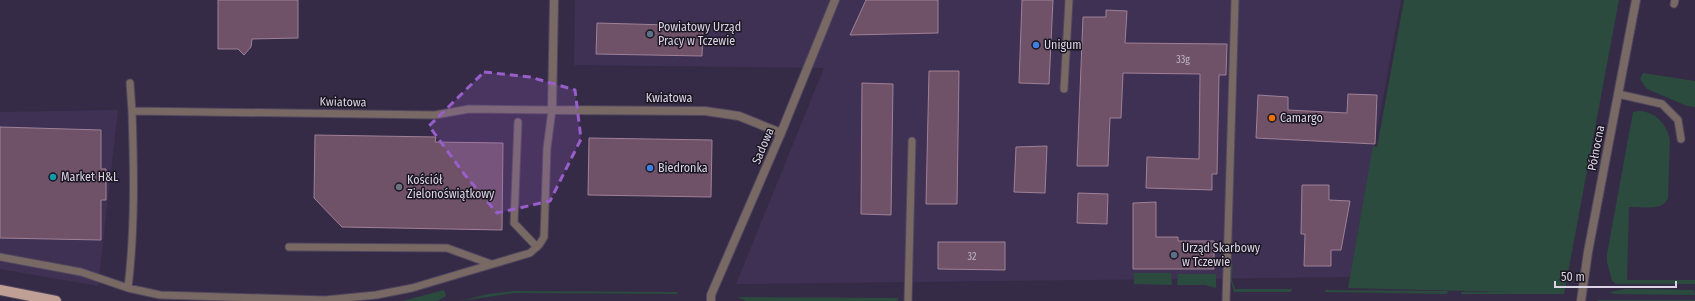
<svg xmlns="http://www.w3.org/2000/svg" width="1695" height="301" font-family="'Fira Sans Condensed',sans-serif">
  <rect width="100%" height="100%" fill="#362b46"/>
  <path fill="#3f3153" d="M575,0H1401L1350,277L736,284L824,68L574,65Z
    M118,110L98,286L0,269V112Z"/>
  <path fill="#2a4b3d" d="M1404,0H1619L1564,294H1461V292H1507L1348,288L1373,146L1377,147Z
    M1643,73L1695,81V107L1687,106L1647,89L1640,79Z
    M1640,111C1656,112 1666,124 1670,139L1668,198C1663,212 1642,206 1629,207L1627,280H1695V284H1616L1612,281L1607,262V254L1633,112Z
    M1230,265H1233L1232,280L1235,289H1292L1291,292H1234L1231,281Z
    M1134,273H1171L1172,285L1134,284Z
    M1178,274H1216V288L1205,285H1177Z
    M1626,289L1694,290L1695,295L1614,294L1609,292Z
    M444,290L446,296L437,301H402Z
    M1325,290L1448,291L1447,294L1325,292Z
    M514,291L677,292L678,294L515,293L460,301L488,294Z
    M737,297L899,298L896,301H746Z
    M1597,300H1695V301H1598Z"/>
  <path fill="#6f5268" stroke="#9f8198" d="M218,0H298V38L252,39L251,47L244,55L238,49H218Z
    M866,0H938V33L850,35Z
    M1022,0H1053L1049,84L1019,83Z
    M1106,10L1127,11L1125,43L1227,44L1226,75H1219L1217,174H1212V190L1146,188L1147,157L1199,159L1200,74L1123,73L1121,118H1110L1108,166H1077L1083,17H1106Z
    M597,23L703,26L702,56L596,54Z
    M929,71H959L957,204H926Z
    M862,83L893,84L891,215L861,214Z
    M1348,94L1377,95L1375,144L1256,138L1258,95L1288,97V110L1347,113Z
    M0,127L101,130V169H106V200H101V240L0,238Z
    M315,135L436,137L435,142L503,143L502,230L342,227L314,198Z
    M589,138L712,140L711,197L588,195Z
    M1047,146L1045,193L1014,192L1016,147Z
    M1302,185H1329V200L1350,201L1341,250H1331V266H1304L1305,234H1301Z
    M1078,193L1108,194L1107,224L1077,223Z
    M1156,202V237H1178V241H1214V269H1133V203Z
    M938,242H1005V270L938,269Z"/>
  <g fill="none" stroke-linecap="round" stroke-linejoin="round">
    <g stroke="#50465f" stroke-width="9">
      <path id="service" d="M1674,4L1675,0
        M1064,89L1069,0
        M1618,94L1662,104L1678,120L1681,139
        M518,122L514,223L537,247
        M289,247L447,248L491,264
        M0,257L81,272L128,288L160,295L325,300L376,295L412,288L530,253L539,245L544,237L547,148L552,110L469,109L435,115L132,111L130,83
        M128,288C135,229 134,170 132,111
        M908,301L912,141
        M1226,301L1235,0"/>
    </g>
    <g stroke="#50465f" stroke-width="10">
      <path id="minor" d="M554,0L552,110L705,111L739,116L781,133
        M711,301V295L781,133L835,0
        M1581,301L1588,252L1636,0"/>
    </g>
    <g stroke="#50465f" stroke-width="12">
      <path id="primary" d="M0,290L56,301"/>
    </g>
    <use href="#service" stroke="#796964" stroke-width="7"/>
    <use href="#minor" stroke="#796964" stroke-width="8"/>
    <use href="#primary" stroke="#c09f95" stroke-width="10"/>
  </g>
  <path fill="#985eca" fill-opacity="0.2" stroke="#985eca" stroke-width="3" stroke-dasharray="8 5" stroke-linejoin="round" d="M484,72L530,77L575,90L581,139L550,201L497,213L465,175L429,126Z"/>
  <g fill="#5c6f8a" stroke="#1b1622" stroke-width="1.5">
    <circle cx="650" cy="34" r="4"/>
    <circle cx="1174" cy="255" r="4"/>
  </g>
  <g fill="#3f7fe0" stroke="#1b1622" stroke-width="1.5">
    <circle cx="1036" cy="45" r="4"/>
    <circle cx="650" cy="168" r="4"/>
  </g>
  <circle fill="#e8710a" stroke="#1b1622" stroke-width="1.5" cx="1272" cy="118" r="4"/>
  <circle fill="#0f9aa8" stroke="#1b1622" stroke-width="1.5" cx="53" cy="177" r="4"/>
  <circle fill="#6b7280" stroke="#1b1622" stroke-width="1.5" cx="399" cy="187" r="4"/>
  <g text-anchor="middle" stroke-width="3" stroke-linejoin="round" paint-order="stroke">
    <g font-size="10" fill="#bfb4c6">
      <text x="1183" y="63">33g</text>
      <text x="972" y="260">32</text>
    </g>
    <g font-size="12" fill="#dad4e5" stroke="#1b1622" text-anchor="start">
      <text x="658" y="31">Powiatowy Urząd<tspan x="658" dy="14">Pracy w Tczewie</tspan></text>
      <text x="1044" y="49">Unigum</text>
      <text x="1280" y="122">Camargo</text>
      <text x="658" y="172">Biedronka</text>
      <text x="61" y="181">Market H&amp;L</text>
      <text x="407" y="184">Kościół<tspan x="407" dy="14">Zielonoświątkowy</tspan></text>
      <text x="1182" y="252">Urząd Skarbowy<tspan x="1182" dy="14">w Tczewie</tspan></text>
    </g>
    <g font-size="12" fill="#dad4e5" stroke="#1b1622">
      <text x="669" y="102">Kwiatowa</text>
      <text transform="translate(343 102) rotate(1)" y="4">Kwiatowa</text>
      <text transform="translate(763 146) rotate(-67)" y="4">Sadowa</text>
      <text transform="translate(1596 148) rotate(-79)" y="4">Północna</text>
    </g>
  </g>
  <path d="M1555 281v6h121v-6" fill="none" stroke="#dad4e5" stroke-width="2"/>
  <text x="1561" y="281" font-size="12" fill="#dad4e5" stroke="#1b1622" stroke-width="3" paint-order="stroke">50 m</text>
</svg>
